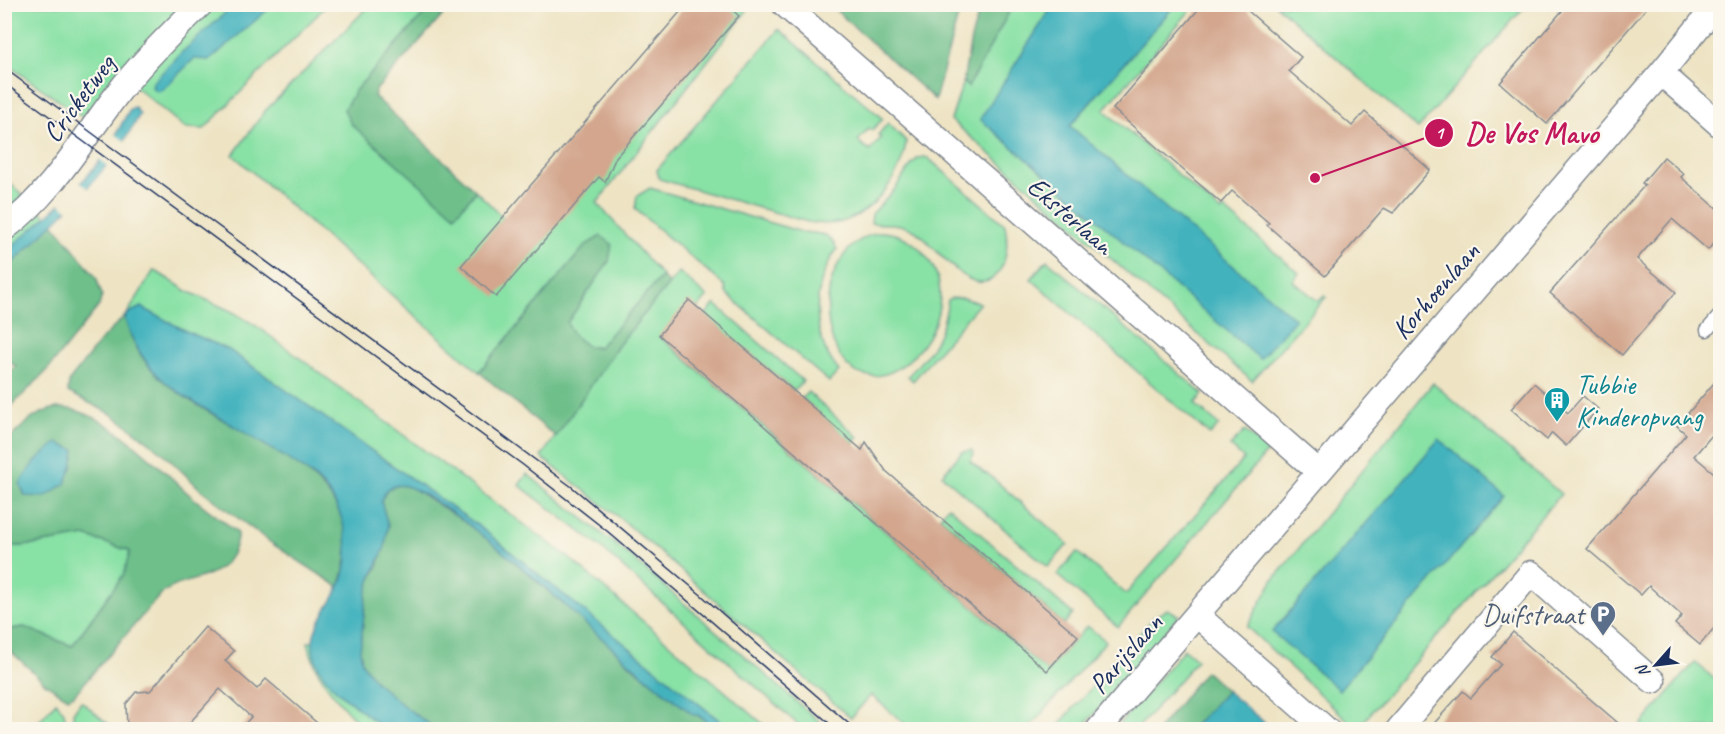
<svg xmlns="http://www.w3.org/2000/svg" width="1725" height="734" font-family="Caveat,sans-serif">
  <rect width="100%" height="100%" fill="#fbf7ec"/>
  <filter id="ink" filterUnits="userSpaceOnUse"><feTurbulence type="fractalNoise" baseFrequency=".0167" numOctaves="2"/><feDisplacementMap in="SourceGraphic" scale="12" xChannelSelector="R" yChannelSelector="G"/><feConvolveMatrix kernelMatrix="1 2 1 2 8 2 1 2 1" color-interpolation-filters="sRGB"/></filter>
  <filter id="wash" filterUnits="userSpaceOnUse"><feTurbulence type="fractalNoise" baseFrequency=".008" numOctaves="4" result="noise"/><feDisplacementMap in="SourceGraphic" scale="24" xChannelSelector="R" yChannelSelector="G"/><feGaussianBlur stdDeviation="1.35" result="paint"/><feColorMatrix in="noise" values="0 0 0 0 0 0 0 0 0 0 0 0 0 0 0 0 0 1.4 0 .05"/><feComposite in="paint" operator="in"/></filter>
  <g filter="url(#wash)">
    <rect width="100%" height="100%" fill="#eee4c4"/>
    <path fill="#88e1a5" stroke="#528882" stroke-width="1.5" fill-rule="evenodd" d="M752,4L597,203L662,276L599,347H588L574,336L567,323L609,261L586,245L479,372L233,155L265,111L370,5H432L355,91L344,110L455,215L476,191L506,220L694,5Z
      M5,5H327L204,129L185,128L120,74L89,122L5,63Z
      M1013,5H1053L981,119L1294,319L1070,126L1175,5H1195L1104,110L1221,212L1224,209L1299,273L1293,281L1318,301L1324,295L1326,297L1252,381L951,120L963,82L968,86Z
      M1276,5H1526L1418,129Z
      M779,29L883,119L872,130L869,128L858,141L870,151L881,138L878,135L888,123L906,141C903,174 874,213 841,222C830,225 819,224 808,222L659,179L657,170Z
      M924,157L928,158L1005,225C1008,240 1008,260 998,273C973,306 935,243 915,231C898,221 886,225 871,223L872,214L895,189L908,169L918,158Z
      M5,179L47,217L5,252Z
      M650,188L802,232C818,234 829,231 837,249C811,286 810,336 839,371L829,382L726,293L725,286L635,209L637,196Z
      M882,232C900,233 914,241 925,255C978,317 875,425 837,351C816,309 830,240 882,232Z
      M1047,260L1203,394L1195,404L1219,425L1210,435L1031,279Z
      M154,270L187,291L233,312L258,327L568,557L769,729H730L480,527L229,350L186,331L141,307L127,314Z
      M679,272L707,297L698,308L659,336L1047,671L1087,626L1106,641L1028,729H911L871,695L851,718L626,523L541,457L620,343Z
      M951,298H963L980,303L913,381L908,376C932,351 943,335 948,300Z
      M715,304L803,381L794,391L705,315Z
      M1433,383L1561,494L1357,729L1247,627L1274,579ZM1439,439L1504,496L1338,690Z
      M808,392L858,437L853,443L802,398Z
      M1245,431L1268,451L1118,627L1057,575L1077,552L1126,594L1244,459L1230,446Z
      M971,450L974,454L970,461L984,473L988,474L1068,544L1048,567L942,475L962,452Z
      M527,474L625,552L828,729H803L598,545L519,485Z
      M948,506L1073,614L1064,624L940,517Z
      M85,536L130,551L124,574L72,646L24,627L5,630V547L32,545Z
      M1168,609L1179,616L1081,729H1055L1154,617Z
      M308,642H313C317,685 356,701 383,729H364C340,702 315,680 308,642Z
      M1184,649L1197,660L1137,729L1114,730Z
      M1695,662L1720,684V728L1646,729L1641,725Z
      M81,701L114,729H74L73,713Z
      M56,702L64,712L67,729H32Z"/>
    <path fill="#6ebf8a" stroke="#447774" stroke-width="1.5" d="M432,5H452L376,90L374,96L476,191L455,215L351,124L344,109L355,91Z
      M830,5H961L935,100Z
      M981,5H1013L968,87L963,82L971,39Z
      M53,223L96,277L102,295L99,306L44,374L5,412L4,378L16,366L5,359V270Z
      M601,236L612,244L609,261L567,323L574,336L588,347H599L662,276L669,284L620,343L556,437L479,372L586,245Z
      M127,314L125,319C131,339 141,359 156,374C220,439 385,463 339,587L274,545L230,512L199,488L164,454L131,428L111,414L68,392L69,381L102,339Z
      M58,408C103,407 158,466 190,495C205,508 221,519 237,532C238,539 235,547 232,554C216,583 184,576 161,594L74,695L68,698L46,684L5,646V630L24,627L72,646L124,574L130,551L85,536L32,545L5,547V443C21,428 35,411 58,408Z
      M399,485L411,487L462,520L496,546L583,621L636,670L716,729H436L405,707L376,682L362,663L360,650L366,596L370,581L379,564L388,526L381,501L387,489Z
      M1205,671L1227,691L1191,729L1158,730Z"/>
    <path fill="#43b2bd" stroke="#2f708e" stroke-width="1.5" d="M234,5H273L210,60L194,59L163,89L156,91L152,87L153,82L181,53Z
      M1053,5H1175L1070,126L1295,319L1260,359L980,119Z
      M134,107L140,114C109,175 53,223 5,270V252C38,224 72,196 99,162C111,146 120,126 130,109Z
      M141,307L186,331L229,350L480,527L730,729H716L698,715H694C618,659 553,589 478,532C462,519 426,493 409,487C401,484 394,485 387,489L381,501L388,526L385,547L370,581L366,596L360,650L362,663L376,682L405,707L436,729H383C363,709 331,693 318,666C302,633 326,615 339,587C353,560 347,521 331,496C318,476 298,465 278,453C256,440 234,426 212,413C168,387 142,371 125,319L127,314Z
      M1439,439L1504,496L1339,690L1272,632Z
      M57,443L75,450L72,467L65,484L45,497L25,496L20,484C30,466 41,455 57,443Z
      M1227,691L1272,729H1191Z"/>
    <path fill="#eee4c4" d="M112,132L126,142L108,166L98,158Z
      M78,181L89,189L69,210L58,202Z"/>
    <g id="blocks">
      <path fill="#d3a68d" d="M687,4H726L739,16L616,157L605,182L599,177L496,297L461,266Z
        M1203,4H1240L1301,57L1289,71L1352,126L1365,112L1430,170L1393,213L1384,208L1325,276L1267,225L1269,223L1232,191L1221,203L1113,109Z
        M1568,4H1650L1547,124L1500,83Z
        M1664,157L1684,174L1681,177L1720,211V235L1708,250L1672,219L1637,259L1676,292L1622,355L1550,293L1645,185L1642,183Z
        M689,300L862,450L866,442L886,471L1078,636L1047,671L659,335Z
        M1720,376V426L1694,456L1720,478V621L1700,645L1675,624L1682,616L1649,586L1641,595L1587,549L1686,434L1677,426Z
        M1534,383L1568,413L1583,396L1598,409L1566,446L1552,433L1547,440L1511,409Z
        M205,627L234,651L225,661L257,689L266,679L324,729H240L251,717L220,689L184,729H127L126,704L136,692L150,691Z
        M1513,632L1531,648L1625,729H1429L1463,691L1471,698L1501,664L1492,657Z"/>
    </g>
  </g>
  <g filter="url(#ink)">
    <use href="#blocks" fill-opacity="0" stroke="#848a91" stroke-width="1.5"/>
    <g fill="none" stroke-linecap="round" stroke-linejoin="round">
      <g stroke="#848a91" stroke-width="15">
        <path id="lane" d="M1707,330L1720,315"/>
      </g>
      <g stroke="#848a91" stroke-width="27">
        <path id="street" d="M784,4L1319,472
          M1661,73L1720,125
          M4,229C55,191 86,133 125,84C148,56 174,30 201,4
          M1197,615L1327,730
          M1098,730L1661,73L1717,4
          M1398,730L1531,573L1653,681"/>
      </g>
      <use href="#lane" stroke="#fff" stroke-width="12"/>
      <use href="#street" stroke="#fff" stroke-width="24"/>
      <path stroke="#1b2f5e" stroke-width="1.5" d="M4,68L572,487L700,594L856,730
        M4,83L523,465L607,531L837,730"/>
    </g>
  </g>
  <defs>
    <g id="building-pin" transform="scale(1.35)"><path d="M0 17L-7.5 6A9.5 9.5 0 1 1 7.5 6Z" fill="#0f9aa8" stroke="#fbf7ec"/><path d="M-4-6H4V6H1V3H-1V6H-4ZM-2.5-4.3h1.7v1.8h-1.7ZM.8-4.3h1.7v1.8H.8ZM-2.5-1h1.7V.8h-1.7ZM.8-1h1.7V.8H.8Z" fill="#fff"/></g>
    <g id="parking-pin" transform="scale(1.35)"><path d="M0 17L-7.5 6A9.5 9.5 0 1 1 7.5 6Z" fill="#5c6f8a" stroke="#fbf7ec"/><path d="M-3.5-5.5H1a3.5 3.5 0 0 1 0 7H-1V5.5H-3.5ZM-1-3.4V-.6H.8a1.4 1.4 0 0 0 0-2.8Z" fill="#fff"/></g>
  </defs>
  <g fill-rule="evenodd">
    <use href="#building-pin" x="1557" y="400"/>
    <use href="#parking-pin" x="1603" y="614"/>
  </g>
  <g text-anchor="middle" stroke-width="4.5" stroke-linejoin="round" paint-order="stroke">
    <g font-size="28" fill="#1b2f5e" stroke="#fbf7ec">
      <text transform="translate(78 98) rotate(-53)" y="10">Cricketweg</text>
      <text transform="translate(1071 215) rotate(41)" y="10">Eksterlaan</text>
      <text transform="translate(1435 290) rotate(-49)" y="10">Korhoenlaan</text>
      <text transform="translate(1125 653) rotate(-49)" y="10">Parijslaan</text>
    </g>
    <g font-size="28" fill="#0d838f" stroke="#fbf7ec" text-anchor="start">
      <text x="1576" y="394">Tubbie<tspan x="1576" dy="32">Kinderopvang</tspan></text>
    </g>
    <g font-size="28" fill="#4e5e75" stroke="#fbf7ec" text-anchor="end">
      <text x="1584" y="624">Duifstraat</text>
    </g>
  </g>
  <path fill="none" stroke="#c2185b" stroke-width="2" d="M1315 178L1439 133"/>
  <g fill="#c2185b" stroke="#fbf7ec" stroke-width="2">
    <circle cx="1315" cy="178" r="6"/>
    <circle cx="1439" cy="133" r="15"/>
  </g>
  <g font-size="18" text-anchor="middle" font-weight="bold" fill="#fff">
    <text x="1439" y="139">1</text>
  </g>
  <g font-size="30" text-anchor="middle" font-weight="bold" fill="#c2185b" stroke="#fbf7ec" stroke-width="4.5" stroke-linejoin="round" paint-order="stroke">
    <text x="1532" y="143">De Vos Mavo</text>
  </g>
  <rect width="1725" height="734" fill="none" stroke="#fbf7ec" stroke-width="24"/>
  <g transform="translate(1656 665) rotate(242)" stroke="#fbf7ec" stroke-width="4.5" paint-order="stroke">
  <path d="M0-4.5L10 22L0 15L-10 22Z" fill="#1b2f5e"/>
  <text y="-9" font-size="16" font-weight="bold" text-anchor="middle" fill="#1b2f5e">N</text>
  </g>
</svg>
